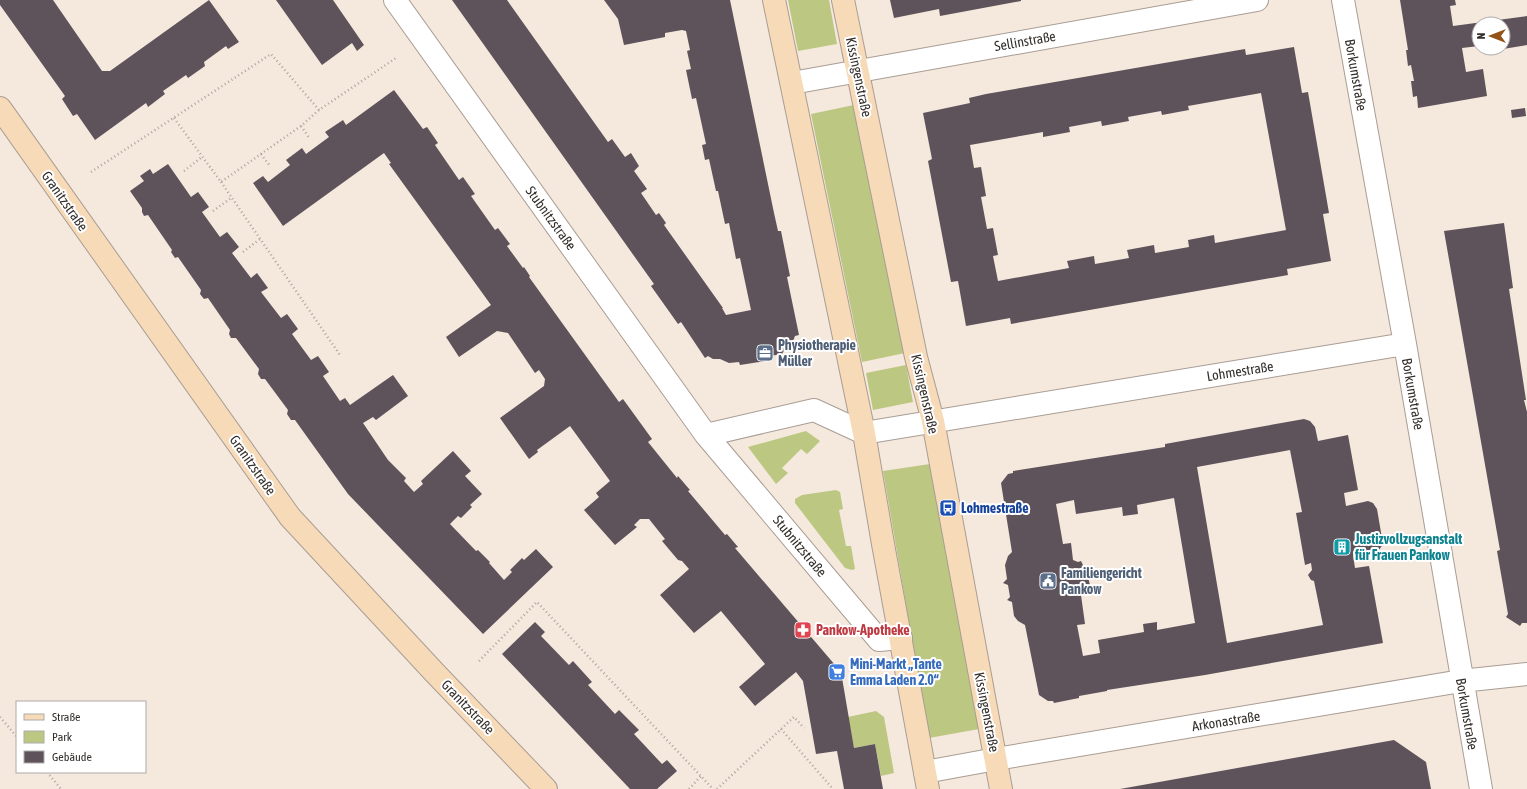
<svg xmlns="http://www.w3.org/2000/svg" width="1527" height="789" font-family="'Asap Condensed',sans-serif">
  <rect width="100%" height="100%" fill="#f5e8dd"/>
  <path fill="#bcc881" d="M788,0H829L837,44L798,51Z
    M854,105L905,353L862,362L811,114Z
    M906,365L913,402L873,410L866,373Z
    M806,431L820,441L807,454L801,449L782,468L788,473L776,484L748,447Z
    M930,464L979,729L929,738L883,471Z
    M836,490L840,492L843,509L839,510L846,546H851L855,569L852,570L845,568L795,503V499L802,495Z
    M876,711L884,717L894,773L881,776L875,744L854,748L848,717Z"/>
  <path fill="#5e535b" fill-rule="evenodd" d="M0,0H53L102,71H110L209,0L239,42L228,49L226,46L204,62L205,66L188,78L186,75L163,91L165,94L148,107L146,103L95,140L77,114L73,116L62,99L65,96L0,5Z
    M276,0H333L364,45L357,51L352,43L322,65Z
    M452,0H507L608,142L612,139L625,157L631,153L639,166L634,171L647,189L641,193L656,215L659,213L666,223L664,225L723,308H722L726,315L751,310L740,258L736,259L729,223L725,224L718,191H716L709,159L705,160L702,145L706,144L696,98L692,99L686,70L691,69L687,51L690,50L686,31L682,30L665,33V37L624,45L618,19L604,0H730L774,213L778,231H781L790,276L787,277L799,335L795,336L793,341L786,347L782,354L770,356L771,360L740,365L739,362L729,363L720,359H713L708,356L705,358L681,322L678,324L651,286L654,284Z
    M890,0H1021V1L940,16L939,9L894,18Z
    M1400,0H1455L1456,5L1450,6L1453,26L1527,16V45L1503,49V24H1479V46L1462,48L1466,72L1483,69L1487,96L1418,108L1417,96L1413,97L1411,81H1414L1411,65L1408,66L1406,50H1408Z
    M1294,47L1302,93L1308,92L1329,213L1323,214L1331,261L1287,269L1288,275L1011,324L1010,318L966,326L958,281L951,282L928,161L932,159L923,113L970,103L969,98L986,94L1245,49L1246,55ZM1261,93L1286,230L1215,243L1214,235L1188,240L1189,247L1155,253L1154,245L1127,250L1129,258L1095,264L1094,256L1067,261L1069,268L998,281L993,256L998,255L993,228L987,229L981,197L986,196L981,167L974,168L970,145L1043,132V137L1070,132L1069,127L1101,121L1102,126L1129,121L1128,117L1161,111L1162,115L1189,110L1188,106Z
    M394,90L423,129L427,127L438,143L435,145L459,180L463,177L475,194L471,196L495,230L498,228L510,244L507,246L523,268L524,267L530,276L529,277L619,402L623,399L652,439L648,442L677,478L678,476L690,490L688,491L725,535L727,534L738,547L735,548L841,672L854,748L875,744L883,789H844L837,751L816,754L803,681L796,672L755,706L739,687L765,664L721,611L694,633L660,595L689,569L682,561L678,560L662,541L665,539L649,519H640L634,525L637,527L615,545L599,527L584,510L599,497L596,493L610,481L570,426L537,450L538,452L529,459L500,418L544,386L545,379L539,370L535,373L508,333L497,331L459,357L446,337L491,305L389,164L391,163L384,153L283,226L253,183L263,176L268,182L290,165L286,160L302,148L306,154L329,137L325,132L343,120L346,125Z
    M1525,108L1526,116L1512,118L1511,110Z
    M168,164L191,197L198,192L209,207L202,212L220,237L227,232L239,247L232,253L251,278L257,273L268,288L261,292L281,318L287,314L298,329L292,334L311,360L318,356L329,372L323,376L340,401L345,398L350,405L393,375L408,396L376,420L373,417L363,423L388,460L406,478L404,481L414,492L423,484L421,481L453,451L471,471L465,476L482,494L470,505L472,507L461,518L458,516L450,524L476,551L478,550L490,562L489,563L504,580L512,572L510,570L522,558L524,560L536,549L553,567L483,634L348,494L295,420H291L287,414L288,410L265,379H261L258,374L259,369L236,338H231L229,334L230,330L208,298L204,299L200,294L201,290L178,257L175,258L171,252L172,250L148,215L144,216L142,212V208L130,191L144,181L140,176L150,169L153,174Z
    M1504,223L1513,288L1509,289L1526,400H1524L1527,412V623H1522L1520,626L1506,617L1508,614L1497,551L1500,550L1444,231Z
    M1304,419L1310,421L1315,427L1318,441L1348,435L1358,490L1344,493L1346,506L1368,501L1373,503L1377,509L1383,544L1379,550L1353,555L1355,568L1369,566L1383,643L1205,675L1107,690V691L1079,696V698L1054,703L1053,701H1048L1039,695L1025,625L1018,621L1014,616L1012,602L1007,600L1010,597L1008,585L1003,583L1007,579L1005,565L1008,556L1012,552L1001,483L1008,474L1013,473V471L1165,447V444ZM1290,450L1302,512L1296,513L1305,565L1311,563L1312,570L1308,575L1311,580L1314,581L1323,625L1227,643L1197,467ZM1174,498L1195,623L1157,630V622L1143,624L1144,632L1098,640L1100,653L1083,656L1077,625L1085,624L1081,595L1083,592L1086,594L1087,592L1085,589L1087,585H1090L1087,573L1089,571L1087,569H1085L1081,561L1078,562L1073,560L1071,543L1063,544L1056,504L1074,500L1076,514L1122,507L1123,516L1138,514L1137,505Z
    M535,622L545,632L541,636L569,665L573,661L592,682L588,685L615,714L619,710L639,730L634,734L662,764L667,760L677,771L657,789H630L502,654Z
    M1394,740L1426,762L1431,789H1120Z"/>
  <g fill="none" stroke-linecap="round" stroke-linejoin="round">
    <g stroke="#a99d94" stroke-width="24">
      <path id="street" d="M395,0L706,435L879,640L901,638
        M1343,0L1405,344L1481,789
        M792,83L1257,0
        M706,435L814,410L864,433L1405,344
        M925,772L996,759L1461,681L1527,674"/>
    </g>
    <g stroke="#a99d94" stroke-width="24">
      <path id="secondary" d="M774,0L864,433L883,544L928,789
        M843,0L916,357L933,421L1001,789
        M0,108L290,517L434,672L546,789"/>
    </g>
    <path stroke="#aea49c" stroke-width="2.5" stroke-dasharray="1 3" stroke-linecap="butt" d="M174,118L221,182L301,126L319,110
      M301,126L310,139
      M261,154L270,166
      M184,171L202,157
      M91,172L271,54L319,110L396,58
      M221,182L340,355
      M213,211L231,198
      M243,252L260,239
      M479,661L537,602L713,789
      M0,717L17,737
      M781,729L833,789
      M47,772L61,789
      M689,789L701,776
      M717,789L794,717L804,728"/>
    <use href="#street" stroke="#fff" stroke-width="22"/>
    <use href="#secondary" stroke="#f7dab8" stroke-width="22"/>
  </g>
  <defs>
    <g id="office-square" transform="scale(0.9)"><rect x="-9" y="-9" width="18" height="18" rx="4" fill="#5c6f8a" stroke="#fff"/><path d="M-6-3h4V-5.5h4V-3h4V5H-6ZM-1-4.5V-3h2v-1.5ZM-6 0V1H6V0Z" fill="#fff"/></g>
    <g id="bus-square" transform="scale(0.9)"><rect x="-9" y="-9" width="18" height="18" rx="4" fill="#1a4fb4" stroke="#fff"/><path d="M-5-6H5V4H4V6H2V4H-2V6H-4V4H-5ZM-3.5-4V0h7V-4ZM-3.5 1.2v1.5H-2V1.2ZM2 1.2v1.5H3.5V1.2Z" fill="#fff"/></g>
    <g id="building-square" transform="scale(0.9)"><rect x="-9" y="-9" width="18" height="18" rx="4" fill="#0f9aa8" stroke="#fff"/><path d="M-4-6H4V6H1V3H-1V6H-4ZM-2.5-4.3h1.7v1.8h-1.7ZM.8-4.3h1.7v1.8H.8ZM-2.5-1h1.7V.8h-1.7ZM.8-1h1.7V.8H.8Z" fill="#fff"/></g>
    <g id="civic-square" transform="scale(0.9)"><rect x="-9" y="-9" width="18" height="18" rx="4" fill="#5c6f8a" stroke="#fff"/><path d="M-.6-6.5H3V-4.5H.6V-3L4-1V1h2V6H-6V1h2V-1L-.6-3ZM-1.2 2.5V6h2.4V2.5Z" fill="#fff"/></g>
    <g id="pharmacy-square" transform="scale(0.9)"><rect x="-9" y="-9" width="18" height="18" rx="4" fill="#e0444e" stroke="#fff"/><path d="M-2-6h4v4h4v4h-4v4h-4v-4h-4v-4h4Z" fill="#fff"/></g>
    <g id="supermarket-square" transform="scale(0.9)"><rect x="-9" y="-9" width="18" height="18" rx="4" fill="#3f7fe0" stroke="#fff"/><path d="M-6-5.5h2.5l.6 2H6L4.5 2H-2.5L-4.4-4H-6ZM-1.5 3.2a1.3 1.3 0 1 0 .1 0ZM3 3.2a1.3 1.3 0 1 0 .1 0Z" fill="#fff"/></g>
  </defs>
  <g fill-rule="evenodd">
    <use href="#office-square" x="765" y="353"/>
    <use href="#bus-square" x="948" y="508"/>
    <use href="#building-square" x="1342" y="547"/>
    <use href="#civic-square" x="1048" y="581"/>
    <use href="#pharmacy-square" x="803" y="630"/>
    <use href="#supermarket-square" x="837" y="672"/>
  </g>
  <g text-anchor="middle" stroke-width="4" stroke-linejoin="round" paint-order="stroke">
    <g font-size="14" fill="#332e2a" stroke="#fff">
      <text transform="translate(1025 41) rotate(-10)" y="5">Sellinstraße</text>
      <text transform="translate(1356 75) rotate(80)" y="5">Borkumstraße</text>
      <text transform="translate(859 77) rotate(78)" y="5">Kissingenstraße</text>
      <text transform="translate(65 201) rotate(55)" y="5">Granitzstraße</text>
      <text transform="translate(551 218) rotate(54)" y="5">Stubnitzstraße</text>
      <text transform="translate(1240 371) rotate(-9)" y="5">Lohmestraße</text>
      <text transform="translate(925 394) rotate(77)" y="5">Kissingenstraße</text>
      <text transform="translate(1413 394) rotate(80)" y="5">Borkumstraße</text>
      <text transform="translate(253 465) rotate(55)" y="5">Granitzstraße</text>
      <text transform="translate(800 546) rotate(50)" y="5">Stubnitzstraße</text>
      <text transform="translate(468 707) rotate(46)" y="5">Granitzstraße</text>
      <text transform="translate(987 712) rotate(79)" y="5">Kissingenstraße</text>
      <text transform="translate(1467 714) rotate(80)" y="5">Borkumstraße</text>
      <text transform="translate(1226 721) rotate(-9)" y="5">Arkonastraße</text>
    </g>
    <g font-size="14" font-weight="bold" fill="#4e5e75" stroke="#fff" text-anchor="start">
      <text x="778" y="350">Physiotherapie<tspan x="778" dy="16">Müller</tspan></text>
      <text x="1061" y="578">Familiengericht<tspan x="1061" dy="16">Pankow</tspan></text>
    </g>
    <g font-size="14" font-weight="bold" fill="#164399" stroke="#fff" text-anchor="start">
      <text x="961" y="513">Lohmestraße</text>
    </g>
    <g font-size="14" font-weight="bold" fill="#0d838f" stroke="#fff" text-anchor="start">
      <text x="1355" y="544">Justizvollzugsanstalt<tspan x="1355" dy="16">für Frauen Pankow</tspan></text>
    </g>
    <g font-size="14" font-weight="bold" fill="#be3a42" stroke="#fff" text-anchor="start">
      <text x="816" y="635">Pankow-Apotheke</text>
    </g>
    <g font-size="14" font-weight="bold" fill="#366cbe" stroke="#fff" text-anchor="start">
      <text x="850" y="669">Mini-Markt „Tante<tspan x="850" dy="16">Emma Laden 2.0“</tspan></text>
    </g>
  </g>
  <rect x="16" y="701" width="130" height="72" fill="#ffffff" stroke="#adabaa"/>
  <rect x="24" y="714" width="20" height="6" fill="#f7dab8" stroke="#adabaa"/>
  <text x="52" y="721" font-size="12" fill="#332e2a">Straße</text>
  <rect x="24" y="731" width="20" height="12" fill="#bcc881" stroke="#adabaa"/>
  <text x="52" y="741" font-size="12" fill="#332e2a">Park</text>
  <rect x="24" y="751" width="20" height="12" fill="#5e535b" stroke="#adabaa"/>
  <text x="52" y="761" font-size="12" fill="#332e2a">Gebäude</text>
  <g transform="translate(1491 36) rotate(270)"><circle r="19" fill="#ffffff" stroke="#adabaa"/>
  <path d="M0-3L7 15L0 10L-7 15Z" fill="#925418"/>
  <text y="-6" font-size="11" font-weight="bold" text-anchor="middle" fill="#332e2a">N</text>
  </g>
</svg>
